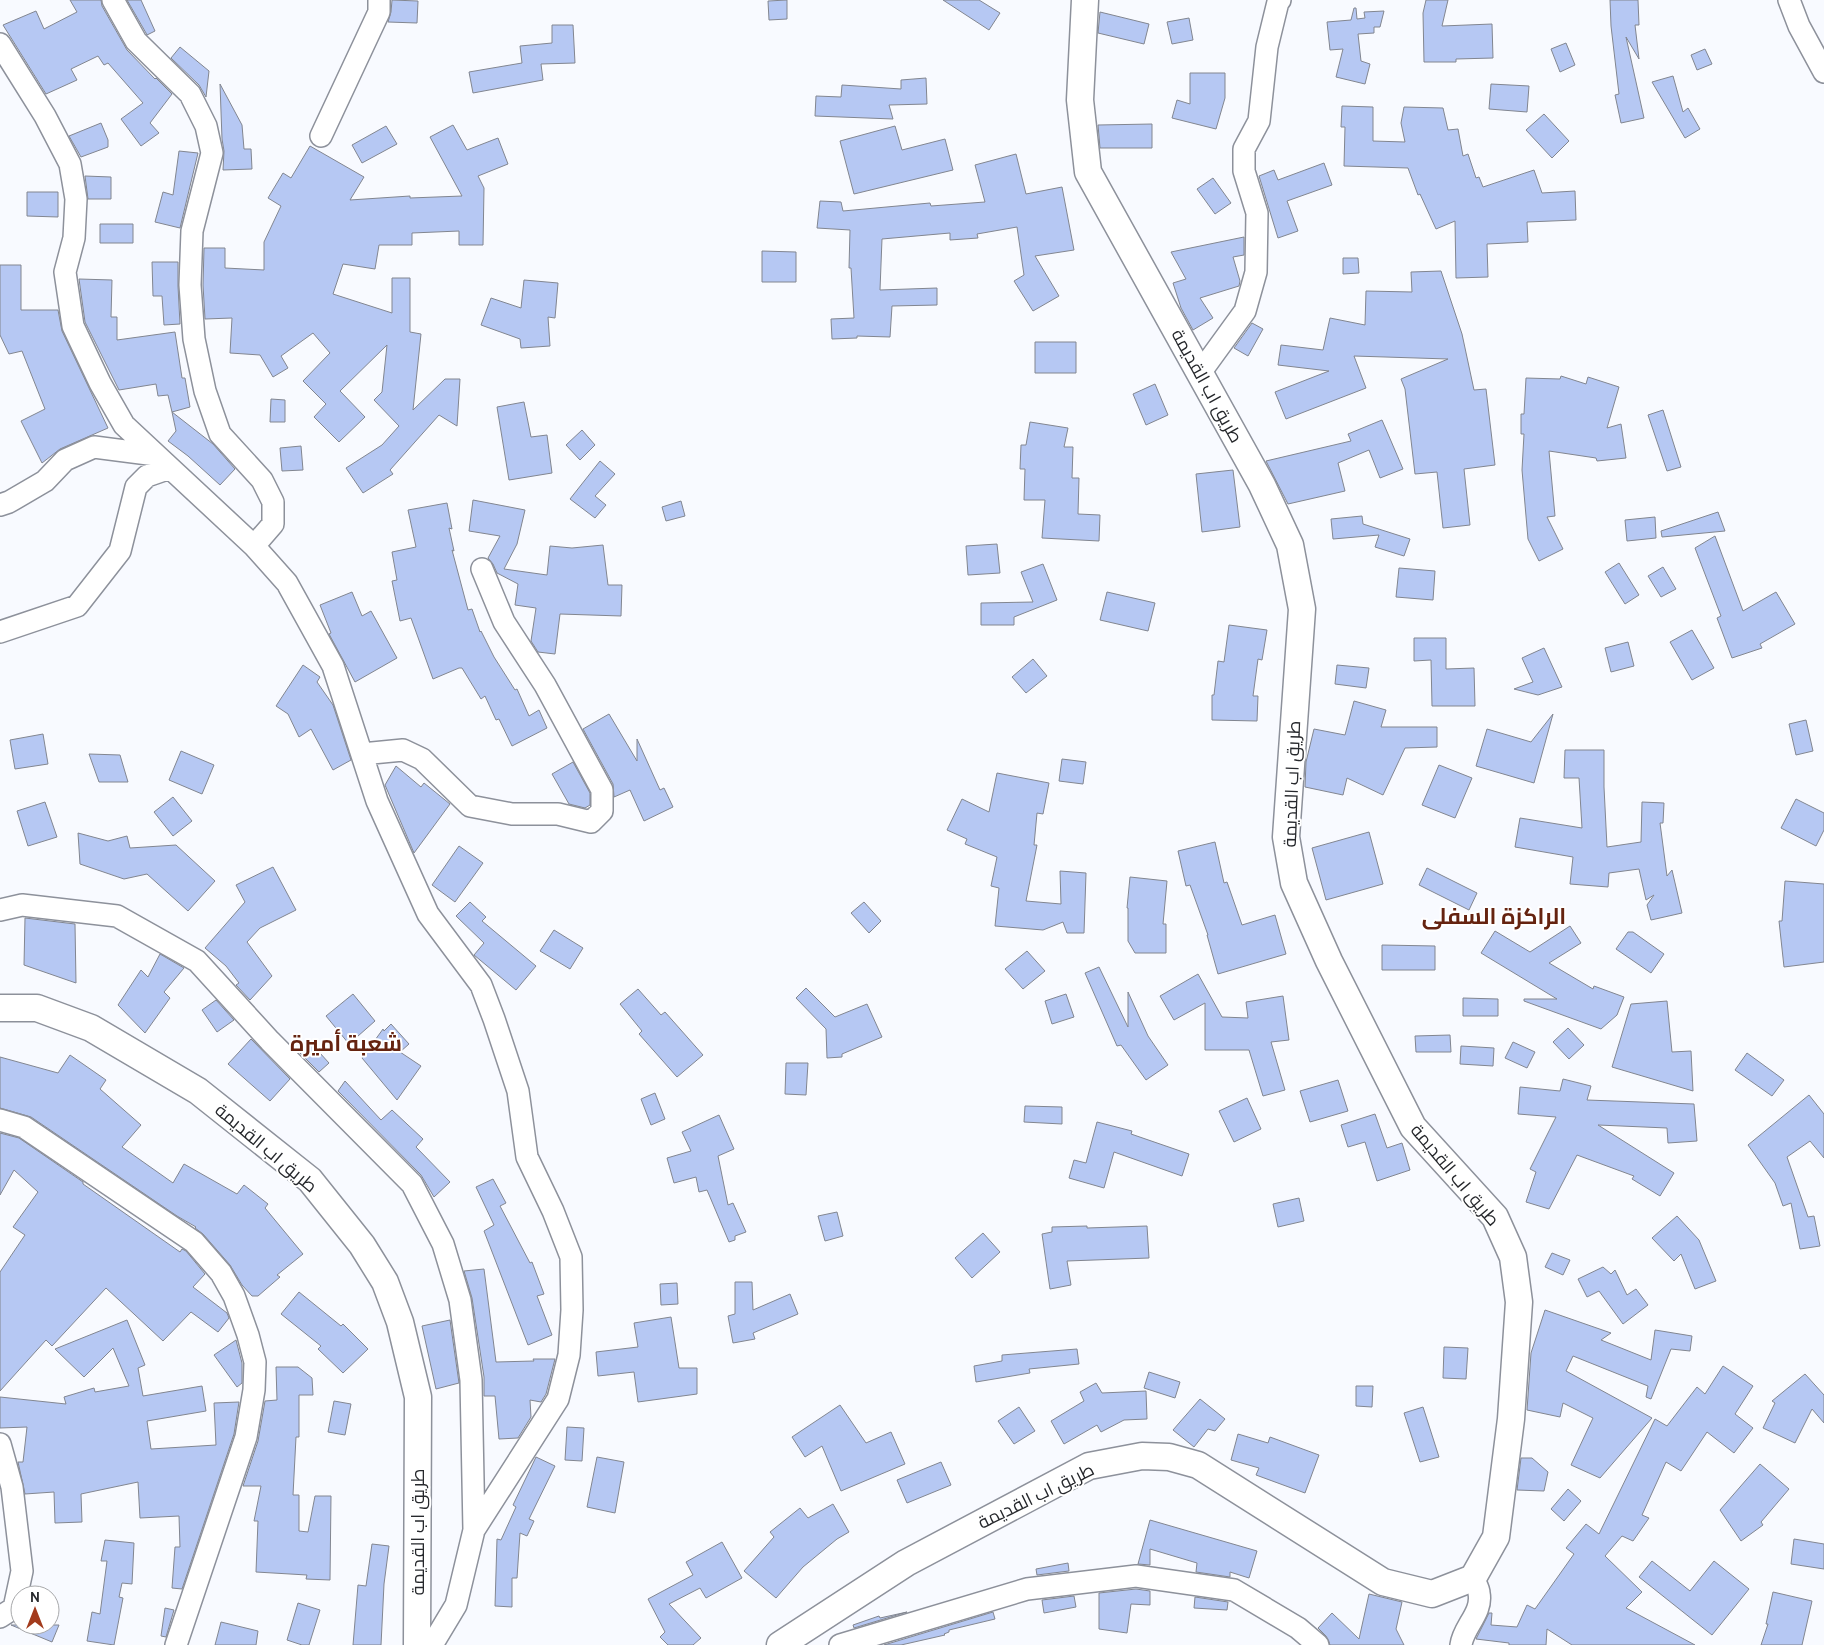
<svg xmlns="http://www.w3.org/2000/svg" width="1824" height="1645" font-family="Cabin,Cairo,sans-serif">
  <rect width="100%" height="100%" fill="#f8faff"/>
  <path fill="#b6c8f3" stroke="#828690" d="M70,0H101L102,6L127,50L155,79L156,78L172,94L150,123L159,133L141,146L121,119L143,103L108,63L104,65L98,56L71,69L77,80L46,94L3,25L36,11L44,29L77,12Z
    M127,0H141L155,31L147,35L146,33Z
    M392,0L418,1L417,23L388,22L391,12Z
    M787,0V19L769,20L768,1Z
    M943,0H979L1000,13L989,30Z
    M1426,0H1448L1442,26L1492,24L1493,58L1456,59V62H1424L1423,13Z
    M1610,0H1638L1639,25H1635L1639,59L1626,37L1644,118L1621,123L1615,95L1619,94L1611,26Z
    M1354,8H1356L1357,19L1365,18L1364,12L1384,11L1380,27H1374V33L1358,34L1361,61L1370,64L1365,84L1336,77L1343,49L1330,50L1327,22L1351,20Z
    M1100,12L1149,24L1144,44L1098,33Z
    M1189,18L1193,40L1172,44L1167,22Z
    M552,25H573L575,63L541,64L543,80L473,93L469,72L522,63L520,46L552,43Z
    M1566,43L1575,65L1560,72L1551,49Z
    M180,47L209,71L206,97L199,85L171,58Z
    M1705,49L1712,64L1697,70L1691,55Z
    M1190,73H1225V98L1216,129L1172,118L1177,100L1190,104Z
    M1673,76L1683,112L1688,108L1700,129L1685,138L1652,82Z
    M926,78L927,104L889,105L893,119L815,116L816,96L841,97L842,85L901,89V80Z
    M220,84L242,125L244,149H251L252,169L223,170L224,151L222,139Z
    M1491,84L1529,86L1527,112L1489,109Z
    M1342,106L1373,107V141L1405,142L1401,123L1404,107L1443,108L1448,130L1458,129L1463,156L1468,154L1476,178L1479,177L1483,187L1534,170L1542,193L1575,191L1576,220L1527,222L1528,242L1487,244L1488,277L1456,278L1455,221L1436,229L1420,194L1418,195L1408,168L1344,166L1345,127H1341Z
    M1544,114L1569,141L1552,158L1526,130Z
    M101,123L108,140V147L81,157L69,136Z
    M1152,124V148H1100L1098,125Z
    M453,125L467,150L498,138L508,164L478,176L484,188L483,245H459V231L412,233V245H379L375,269L343,264L333,294L392,313V278H410V332L421,334L413,410L445,379H460L457,426L439,415L390,470L393,474L363,493L346,468L382,445L399,426L374,400L382,392L387,345L340,391L365,417L339,442L314,417L326,404L303,381L330,353L313,333L281,356L288,368L273,377L260,355L230,353L232,318L205,319L203,285L204,248H225V268L264,270V242L281,206L268,198L283,173L291,178L310,146L364,177L350,200L410,196V198L462,196L430,137Z
    M386,126L397,144L362,163L352,145Z
    M895,126L902,150L945,139L953,170L854,194L840,141Z
    M179,151L198,153L180,228L155,222L163,192L173,195Z
    M1016,154L1026,194L1062,187L1074,250L1035,256L1059,296L1033,311L1014,281L1024,275L1017,227L977,234L978,238L950,240V233L882,239L880,290L937,288V305L892,306L890,337L857,336V338L832,339L831,319L854,318L851,268H849L850,230L817,228L820,201L841,202L843,211L930,203L931,206L985,202L975,165Z
    M1324,163L1332,185L1287,201L1298,231L1278,238L1259,176L1274,170L1278,180Z
    M85,176L111,177V199H88Z
    M1213,178L1231,203L1215,214L1197,189Z
    M27,192H58V217L27,216Z
    M100,224H133V243H100Z
    M1244,237V255L1233,257L1240,281L1239,286L1200,298L1213,318L1193,330L1181,308L1173,283L1186,279L1171,252Z
    M762,251L796,252V282H762Z
    M1343,258H1358L1359,273L1343,274Z
    M152,262H178V286L180,324L164,325L162,296H153Z
    M0,265H21V310H58L62,331L108,428L60,449L42,463L21,421L45,409L22,351L9,354L0,335Z
    M1441,271L1462,334L1474,390L1486,389L1495,465L1464,469L1470,525L1443,528L1437,472L1415,474L1405,389L1401,379L1448,359L1354,356L1366,388L1286,419L1275,392L1329,371L1278,365L1281,345L1323,350L1330,318L1365,325L1366,291L1412,292L1411,272Z
    M79,279L112,280L111,317H117V340L175,332L182,378H185L190,407L172,412L168,395L158,396L156,384L119,390L85,322Z
    M524,280L558,283L555,318L548,317L550,346L521,348L520,339L481,325L491,298L521,308Z
    M1252,323L1263,329L1248,356L1234,348Z
    M1035,342H1076V373H1035Z
    M1561,376L1586,384L1588,377L1619,387L1607,428L1621,424L1626,458L1597,461L1596,458L1549,451L1555,516L1547,517L1563,549L1539,561L1528,539L1522,470L1524,434H1521V414H1524L1526,378L1560,379Z
    M1155,384L1168,415L1146,425L1133,394Z
    M271,399L285,400V422H270Z
    M524,402L531,437L547,435L552,473L509,480L497,407Z
    M1663,410L1681,467L1667,471L1648,415Z
    M172,412L213,444L235,469L220,485L188,456L168,441L176,431Z
    M1382,420L1403,469L1380,478L1369,450L1338,463L1345,491L1288,504L1266,461L1351,441L1348,434Z
    M1030,422L1068,428L1064,447H1073L1072,478H1079L1078,514L1100,515L1099,541L1042,538L1045,500H1024L1025,469H1020L1021,445H1026Z
    M582,430L595,445L580,460L566,445Z
    M301,446L303,470L282,471L280,448Z
    M600,461L615,474L595,496L606,505L595,518L570,499Z
    M1233,470L1240,527L1202,532L1196,474Z
    M473,500L525,510L517,544L504,569L547,575L550,546L572,548L603,545L608,585H622L621,616L560,614L555,654L538,652L531,641L536,608L515,605L518,584L497,573L493,564L488,558L500,536L469,531Z
    M681,501L685,516L666,521L662,507Z
    M447,503L452,529L449,528L454,551L452,550L468,610L472,609L480,632L481,631L494,657L515,690L517,689L529,716L539,710L547,728L512,746L499,719L496,720L485,696L481,699L462,668H459L433,679L411,618L400,621L392,581L397,580L392,552L416,547L408,510Z
    M1718,512L1725,531L1662,537L1661,531Z
    M1362,516L1363,524L1410,539L1404,556L1375,547L1379,535L1333,539L1331,519Z
    M1655,517L1656,538L1627,541L1625,520Z
    M1715,536L1743,611L1776,592L1795,624L1760,644L1762,648L1732,658L1717,618L1721,616L1695,548Z
    M997,544L1000,573L968,575L966,546Z
    M1619,563L1639,595L1625,604L1605,572Z
    M1043,564L1057,600L1014,617V625H981V603L1033,602L1021,572Z
    M1663,567L1676,589L1661,597L1648,576Z
    M1399,568L1435,571L1433,600L1396,597Z
    M352,592L362,616L371,611L397,658L355,682L329,634L331,633L320,605Z
    M1107,592L1155,603L1148,631L1100,620Z
    M1229,625L1267,630L1262,660L1258,659L1253,696H1258L1257,721L1212,720V695H1214L1218,661L1224,662Z
    M1692,630L1714,668L1692,680L1670,642Z
    M1414,638H1446V669L1474,668L1475,706H1432L1431,660L1414,661Z
    M1628,642L1634,666L1611,672L1605,648Z
    M1544,648L1562,687L1538,695L1514,689L1533,682L1522,658Z
    M1033,659L1047,676L1026,693L1012,677Z
    M303,665L320,677L317,682L333,705L351,760L333,770L311,729L299,737L288,714L276,706Z
    M1337,665L1369,668L1366,688L1335,684Z
    M1354,701L1386,710L1381,727H1437V747L1405,748L1383,795L1347,778L1343,795L1305,787L1306,762L1314,729L1345,735Z
    M609,714L637,761V739L660,790L664,788L673,807L644,821L630,790L614,797L613,784L583,729Z
    M1553,714L1534,783L1476,766L1487,729L1531,742Z
    M1806,720L1813,751L1796,755L1789,724Z
    M43,734L48,764L15,769L10,740Z
    M1565,750H1604V787L1607,847L1641,842L1642,802L1664,803L1663,823H1660L1667,876L1672,870L1682,913L1651,920L1647,905L1654,895L1646,900L1639,869L1609,873L1608,887L1570,884L1573,857L1515,847L1520,818L1582,828L1579,778H1564Z
    M181,751L214,765L202,794L169,780Z
    M89,754L120,755L128,782H99Z
    M1062,759L1086,762L1083,784L1059,781Z
    M573,762L590,793V805L585,808L569,804L552,774Z
    M1439,765L1472,778L1455,818L1422,805Z
    M396,766L421,787L424,783L450,804L414,853L385,785Z
    M997,773L1049,783L1043,814L1037,813L1034,845H1037L1026,901L1061,904L1060,871L1086,873L1084,933H1067L1063,922L1043,930L995,926L999,888L991,886L997,857L965,844L967,839L947,830L962,799L989,812Z
    M173,797L192,821L173,836L154,812Z
    M1796,799L1824,813V830L1816,846L1781,828Z
    M45,802L57,837L28,846L17,811Z
    M1369,832L1383,884L1326,900L1312,848Z
    M78,833L108,841L127,836L130,848L176,845L215,881L188,911L147,874L124,879L80,864Z
    M1215,842L1224,883L1227,882L1242,925L1275,915L1286,954L1218,974L1207,935H1208L1190,885L1186,886L1178,851Z
    M459,846L483,863L455,902L432,885Z
    M273,867L296,910L260,928L247,942L272,976L250,1000L236,985L239,983L226,966L205,948L245,902L236,885Z
    M1427,868L1477,893L1469,910L1419,885Z
    M1130,877L1167,881L1163,924H1166V953H1135L1128,941V908H1127Z
    M1785,881L1824,884V962L1784,967L1779,921H1782Z
    M470,902L486,917L482,921L536,966L516,990L474,955L484,943L456,916Z
    M864,902L881,921L869,933L851,913Z
    M25,918L75,924L76,983L24,965Z
    M1570,926L1581,943L1549,963L1593,989L1594,986L1624,997L1617,1015L1601,1029L1524,1001V999H1557L1481,953L1495,931L1530,952Z
    M554,930L583,948L570,969L540,951Z
    M1628,932H1633L1664,954L1651,973L1616,949Z
    M1382,945L1435,946V970H1382Z
    M1027,951L1045,971L1023,989L1005,969Z
    M160,954L184,968L164,992L170,998L145,1033L118,1005L141,970L148,977Z
    M1099,967L1128,1027V992L1148,1036L1168,1065L1146,1080L1121,1045L1117,1046L1085,973Z
    M1198,974L1222,1017L1248,1018L1246,1002L1283,996L1289,1040L1271,1042L1285,1090L1263,1096L1249,1050H1205V1003L1174,1020L1160,996Z
    M806,988L835,1017L867,1004L882,1037L842,1054V1057L827,1058L826,1029L796,998Z
    M638,989L661,1015L665,1012L703,1055L677,1077L639,1034L642,1031L620,1004Z
    M353,994L375,1021L349,1044L326,1016Z
    M1066,994L1074,1017L1052,1024L1045,1001Z
    M1463,998L1498,999V1016H1463Z
    M216,1000L234,1020L217,1032L202,1010Z
    M1667,1001L1672,1052L1691,1051L1693,1091L1612,1067L1631,1004Z
    M391,1024L409,1044L400,1052L421,1066L397,1100L362,1058L383,1029L384,1031Z
    M1568,1028L1584,1045L1569,1059L1553,1042Z
    M1450,1035L1451,1052H1416L1415,1036Z
    M251,1039L290,1079L270,1101L228,1064Z
    M310,1042L329,1063L319,1072L299,1052Z
    M1513,1042L1535,1052L1527,1068L1505,1058Z
    M1461,1046L1494,1048L1493,1066L1460,1064Z
    M1747,1053L1784,1080L1772,1096L1735,1070Z
    M70,1055L106,1080L100,1089L141,1125L122,1147L173,1183L184,1164L237,1194L244,1185L268,1204L265,1208L303,1254L277,1275L280,1277L258,1296H252L242,1285L230,1265L203,1234L195,1228L196,1227L177,1216L31,1117L0,1108V1057L58,1073Z
    M786,1063H808L806,1095L785,1094Z
    M1563,1079L1591,1086L1587,1100L1694,1104L1697,1141L1668,1143L1667,1128L1598,1125L1674,1173L1660,1196L1632,1179L1634,1176L1577,1155L1549,1209L1526,1202L1536,1172L1530,1169L1556,1117L1518,1114L1520,1087L1560,1091Z
    M1338,1080L1348,1111L1310,1122L1300,1091Z
    M345,1081L381,1120L392,1110L423,1139L416,1147L450,1182L434,1197L421,1175L338,1091Z
    M655,1093L665,1119L651,1125L641,1099Z
    M1809,1095L1824,1114V1158L1810,1141L1787,1157L1808,1217L1814,1216L1820,1246L1800,1249L1791,1203L1783,1206L1775,1183L1748,1145Z
    M1247,1098L1261,1129L1234,1142L1219,1111Z
    M1025,1106L1062,1107V1124L1024,1122Z
    M1375,1114L1387,1148L1402,1143L1410,1170L1377,1181L1365,1142L1348,1147L1341,1125Z
    M719,1115L734,1149L718,1156L728,1205L733,1203L746,1232L735,1236V1240L729,1242L707,1190L699,1192L696,1177L674,1183L667,1158L691,1151L682,1132Z
    M1097,1122L1132,1131L1131,1134L1189,1154L1182,1176L1114,1152L1104,1188L1069,1178L1074,1160L1086,1163Z
    M0,1133L19,1138L83,1182V1184L180,1252L182,1249L186,1251L205,1274L193,1287L227,1313L229,1318L218,1332L191,1312L163,1341L106,1288L52,1346L46,1340L0,1391V1272L25,1235L13,1227L38,1192L14,1170L0,1195Z
    M493,1179L506,1203L500,1206L530,1263L532,1262L544,1294L537,1296L552,1335L528,1345L484,1231L494,1225L476,1187Z
    M1299,1198L1304,1221L1278,1227L1273,1204Z
    M837,1212L843,1236L825,1241L818,1216Z
    M1677,1216L1699,1240L1716,1281L1695,1289L1681,1254L1674,1261L1652,1238Z
    M1087,1226V1228L1147,1226L1149,1258L1067,1261L1071,1285L1050,1289L1042,1234L1052,1232V1227Z
    M983,1233L1000,1252L972,1278L955,1258Z
    M1552,1253L1570,1260L1563,1275L1545,1267Z
    M1603,1267L1611,1274L1615,1270L1627,1295L1636,1289L1648,1305L1623,1324L1599,1291L1587,1297L1578,1279Z
    M484,1269L496,1362L534,1361L533,1359H555L546,1394L541,1402L530,1400L531,1417L518,1438L499,1439L495,1396H484V1377L472,1298L464,1271Z
    M735,1282H752L753,1310L790,1294L798,1314L753,1333L755,1339L733,1343L728,1316L735,1314Z
    M677,1283L678,1304L661,1305L660,1284Z
    M299,1292L341,1326L343,1324L368,1349L343,1373L318,1349L321,1346L281,1314Z
    M1545,1310L1611,1333L1601,1340L1651,1360L1655,1330L1692,1336L1690,1351L1671,1349L1651,1399L1646,1397L1648,1386L1573,1356L1566,1371L1652,1418L1600,1478L1571,1465L1593,1418L1563,1403L1560,1417L1527,1410L1531,1353Z
    M671,1317L679,1368H697V1394L638,1402L634,1372L598,1376L596,1352L638,1347L634,1323Z
    M127,1320L145,1365L138,1368L143,1396L202,1386L206,1411L147,1421L151,1449L216,1445L214,1403L239,1402L234,1434L182,1589L172,1588L175,1547H180L179,1516L140,1518L138,1482L81,1494L82,1522L55,1523L54,1492L25,1494L18,1462H23L27,1427L0,1428V1397L66,1404L64,1397L94,1388L95,1392L129,1386L113,1348L84,1377L55,1349Z
    M450,1320L459,1383L436,1389L422,1326Z
    M236,1340L242,1363V1383L237,1387L214,1355Z
    M1444,1347L1468,1348L1466,1379L1443,1378Z
    M1077,1349L1079,1364L1029,1369L1030,1373L976,1382L974,1366L1002,1361V1355Z
    M1723,1366L1753,1386L1735,1414L1753,1428L1734,1453L1707,1432L1681,1471L1666,1462L1642,1515L1649,1518L1633,1541L1622,1536L1605,1556L1642,1592L1626,1608L1695,1645H1572L1547,1629L1546,1645H1509V1643L1476,1639L1489,1613H1492L1491,1625L1517,1627L1527,1605L1535,1609L1574,1554L1566,1548L1586,1524L1599,1534L1655,1419L1667,1426L1697,1387L1705,1394Z
    M276,1367H298L312,1378L313,1395H299V1437H296L293,1495H299V1531L308,1532L315,1496H331L330,1580L306,1579L307,1575L256,1572L258,1521H254L261,1486H243L258,1441L265,1401L277,1400Z
    M1149,1372L1180,1382L1175,1398L1144,1388Z
    M1805,1374L1824,1395V1423L1812,1409L1795,1443L1763,1428L1775,1403L1772,1401Z
    M1096,1383L1102,1393L1146,1391L1147,1419L1124,1420L1101,1432L1097,1425L1064,1444L1051,1421L1084,1401L1080,1392Z
    M1356,1386H1373L1372,1407L1356,1406Z
    M1200,1399L1225,1419L1215,1431L1208,1429L1194,1447L1173,1430Z
    M334,1401L351,1404L345,1435L328,1432Z
    M840,1405L866,1443L891,1432L905,1464L841,1491L822,1446L805,1457L792,1437Z
    M1019,1407L1035,1431L1014,1444L998,1421Z
    M1423,1407L1439,1457L1420,1462L1404,1413Z
    M567,1427L584,1428L582,1461L565,1460Z
    M1238,1434L1268,1443L1270,1437L1319,1455L1305,1493L1256,1475L1259,1468L1231,1460Z
    M536,1457L555,1466L529,1519L534,1521L527,1536L520,1533L517,1578H512V1607L495,1606L497,1539L501,1540L516,1507L513,1505Z
    M597,1457L624,1462L615,1513L587,1507Z
    M1521,1458H1532L1548,1472L1544,1491L1517,1490Z
    M941,1462L951,1485L907,1503L897,1480Z
    M1760,1464L1789,1489L1761,1522L1763,1525L1741,1541L1720,1510Z
    M1568,1489L1581,1501L1564,1521L1551,1509Z
    M833,1504L849,1532L837,1539L803,1567L776,1598L744,1571L774,1537L770,1532L800,1508L808,1518Z
    M1150,1520L1257,1551L1249,1578L1230,1572V1577L1196,1572L1197,1563L1150,1549V1565L1138,1564Z
    M1794,1539L1824,1544V1569L1791,1564Z
    M105,1540L134,1543L132,1584L122,1583L119,1597L123,1598L114,1645L87,1641L92,1612L100,1614L107,1561H101Z
    M722,1542L742,1578L706,1598L700,1588L669,1604L701,1638L693,1645H668L660,1637L665,1632L648,1599L693,1575L686,1562Z
    M372,1544L389,1546L384,1584L381,1645H353L358,1585L366,1586Z
    M1652,1561L1690,1591L1714,1561L1749,1589L1712,1635L1639,1577Z
    M1068,1563L1069,1571L1037,1575L1036,1569Z
    M1136,1589L1150,1591V1605L1131,1604L1127,1633L1099,1629V1593Z
    M1773,1592L1812,1601L1802,1645H1761L1768,1624H1766Z
    M1369,1594L1402,1602L1396,1629L1404,1645H1330L1326,1636L1318,1628L1332,1613L1359,1639Z
    M1074,1596L1076,1607L1044,1613L1042,1600Z
    M1195,1597L1228,1602L1227,1610L1194,1608Z
    M298,1603L320,1610L309,1645H302L287,1640Z
    M165,1608L174,1610L166,1637L161,1636Z
    M907,1612L854,1628L853,1625L879,1616L880,1618Z
    M993,1612L995,1619L949,1630V1632L944,1634L945,1635L901,1645H884Z
    M221,1622L258,1631L256,1645H215Z
    M11,1625H59L52,1642Z"/>
  <g fill="none" stroke-linecap="round" stroke-linejoin="round">
    <g stroke="#8d919b" stroke-width="24">
      <path id="minor" d="M113,0L136,41L190,94L206,126L212,153L192,231L190,285L194,339L205,391L220,434L262,480L273,502V524L254,546
        M1789,0L1799,26L1824,72
        M0,44L45,116L70,164L76,199L74,238L65,272L73,326L100,383L124,425L254,546L287,583L333,666L377,801L428,914L481,985L494,1019L518,1091L527,1157L553,1211L571,1257L572,1310L569,1355L558,1399L474,1530
        M321,136L379,12V0
        M1200,373L1245,311L1256,272L1257,213L1244,171V149L1259,121L1267,47L1278,2L1280,0
        M0,505L9,502L45,481L65,460L94,447L156,455
        M0,632L77,606L120,551L136,487L147,476L170,468
        M362,754L403,750L422,759L470,806L512,814H558L591,822L602,811V790L545,685L504,622L482,569
        M0,910L22,905L117,916L197,961L270,1041L412,1184L443,1244L460,1300L471,1380L474,1530L456,1605L432,1645
        M0,1120L24,1127L194,1242L221,1273L234,1296L248,1335L255,1362L254,1390L246,1437L176,1645
        M0,1444L12,1487L22,1571L14,1608L0,1617
        M840,1645L1027,1589L1136,1576L1234,1590L1298,1628L1318,1645
        M1461,1645C1463,1627 1483,1613 1479,1593C1479,1588 1475,1583 1473,1578"/>
    </g>
    <g stroke="#8d919b" stroke-width="29">
      <path id="tertiary" d="M0,1008H37L91,1028L198,1091L310,1180L362,1245L385,1282L400,1322L418,1397L417,1645
        M780,1645L906,1563L1089,1466L1142,1456L1169,1457L1198,1465L1383,1582L1432,1594L1473,1578L1496,1537L1511,1419L1519,1302L1513,1257L1495,1217L1413,1127L1329,961L1294,883L1286,837L1302,609L1290,545L1262,485L1088,172L1080,100L1085,0"/>
    </g>
    <use href="#minor" stroke="#fff" stroke-width="21"/>
    <use href="#tertiary" stroke="#fff" stroke-width="26"/>
  </g>
  <g text-anchor="middle" stroke-width="4" stroke-linejoin="round" paint-order="stroke">
    <g font-size="18" fill="#26282c" stroke="#fff">
      <text transform="translate(1207 386) rotate(61)" y="6">طريق اب القديمة</text>
      <text transform="translate(1292 784) rotate(-88)" y="6">طريق اب القديمة</text>
      <text transform="translate(266 1148) rotate(40)" y="6">طريق اب القديمة</text>
      <text transform="translate(1455 1175) rotate(50)" y="6">طريق اب القديمة</text>
      <text transform="translate(1036 1496) rotate(-26)" y="6">طريق اب القديمة</text>
      <text transform="translate(418 1532) rotate(-90)" y="6">طريق اب القديمة</text>
    </g>
    <g font-size="22" font-weight="bold" fill="#652310" stroke="#fff">
      <text x="1494" y="924">الراكزة السفلى</text>
      <text x="346" y="1051">شعبة أميرة</text>
    </g>
  </g>
  <g transform="translate(35 1610)"><circle r="24" fill="#ffffff" stroke="#a8a9ab"/>
  <path d="M0-4L9 19L0 12L-9 19Z" fill="#a33b1d"/>
  <text y="-8" font-size="14" font-weight="bold" text-anchor="middle" fill="#26282c">N</text>
  </g>
</svg>
